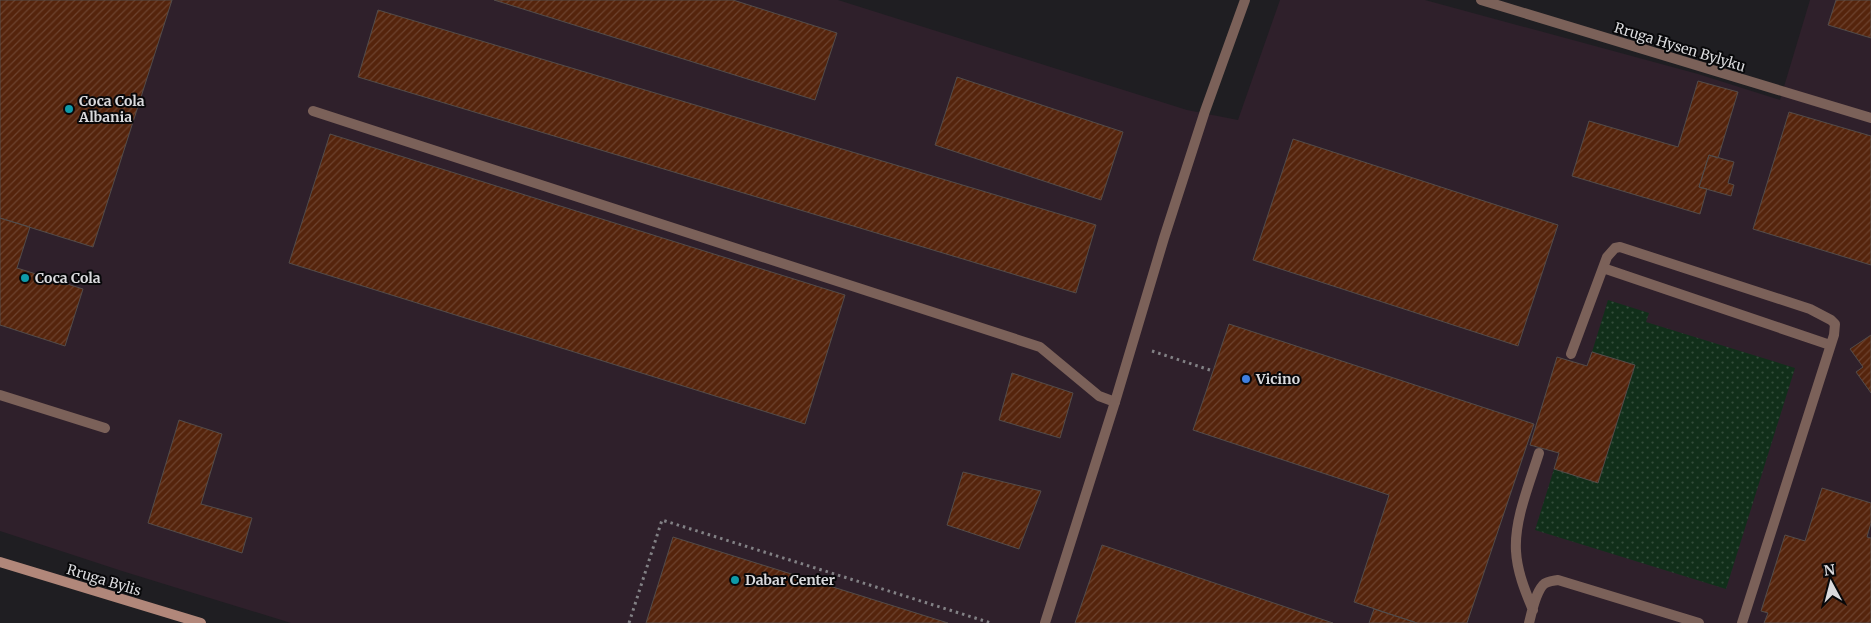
<svg xmlns="http://www.w3.org/2000/svg" width="1871" height="623" font-family="Merriweather,serif">
  <defs>
    <pattern id="grass-dots" width="8" height="8" patternUnits="userSpaceOnUse" patternTransform="scale(1.25)"><rect width="8" height="8" fill="#112f1a"/><path d="M2 2h.1M6 6h.1" fill="none" stroke="#334d3b" stroke-width="1.8" stroke-linecap="round"/></pattern>
    <pattern id="building-hatch" width="6" height="6" patternUnits="userSpaceOnUse" patternTransform="scale(1.25)"><rect width="6" height="6" fill="#55240c"/><path d="M-1 1l2-2M0 6l6-6M5 7l2-2" fill="none" stroke="#6d432f"/></pattern>
  </defs>
  <rect width="100%" height="100%" fill="#1f1e22"/>
  <path fill="#2f202b" d="M0,0H838L1187,110L1238,120L1280,0H1425L1698,74L1780,100L1810,0H1871V623H291L122,571L0,531Z"/>
  <path fill="url(#grass-dots)" d="M1608,300L1649,313L1646,322L1795,368L1726,589L1535,530L1554,469L1598,482L1635,365L1592,352Z"/>
  <path fill="url(#building-hatch)" stroke="#534c4a" d="M0,0H172L93,247L0,218Z
    M494,0H733L837,33L815,100Z
    M1836,0H1871V38L1828,25Z
    M378,10L1096,225L1076,293L358,77Z
    M957,77L1123,132L1101,200L935,145Z
    M1698,81L1738,92L1718,158L1709,155L1699,187L1707,189L1700,214L1572,176L1589,121L1678,147Z
    M1789,112L1871,136V265L1753,229Z
    M330,134L845,295L805,424L289,263Z
    M1293,139L1558,225L1518,346L1253,260Z
    M1709,155L1734,162L1728,183L1734,185L1731,196L1699,187Z
    M0,218L30,227L17,268L83,289L65,346L0,325Z
    M1229,324L1534,424L1467,623H1417L1354,602L1389,495L1193,430Z
    M1871,335V393L1856,372L1863,367L1850,349Z
    M1592,352L1635,365L1598,483L1554,469L1559,453L1530,445L1557,357L1587,366Z
    M1012,373L1073,393L1060,438L999,420Z
    M179,420L222,434L201,504L252,518L242,553L148,523Z
    M963,472L1041,491L1019,549L947,525Z
    M1822,488L1871,503V523L1867,537L1871,538V623H1764L1768,613L1761,611L1785,535L1805,541Z
    M673,537L948,623H646Z
    M1102,545L1333,623H1075Z
    M1374,609L1417,623H1369Z"/>
  <g fill="none" stroke-linecap="round" stroke-linejoin="round">
    <path stroke="#828185" stroke-width="3" stroke-dasharray="2.5 4" stroke-linecap="butt" d="M1152,351L1213,371
      M629,623L662,520L991,623"/>
    <path stroke="#7b6159" stroke-width="10" d="M313,111L1040,347L1099,396L1115,402
      M1603,268L1830,345
      M1571,354L1607,257L1615,248L1620,247L1810,309L1831,320L1835,324L1834,335L1742,623
      M0,395L105,428
      M1533,610C1525,591 1517,571 1516,551C1514,520 1530,482 1539,453
      M1529,623C1532,612 1535,594 1543,585C1547,581 1553,581 1558,580L1699,623"/>
    <path stroke="#7b6159" stroke-width="10" d="M1481,0L1871,118
      M1045,623L1115,402L1164,238L1205,111L1245,0"/>
    <path stroke="#b1877a" stroke-width="10" d="M0,562L201,623"/>
  </g>
  <g fill="#0f9aa8" stroke="#08080a" stroke-width="2">
    <circle cx="69" cy="109" r="5"/>
    <circle cx="25" cy="278" r="5"/>
    <circle cx="735" cy="580" r="5"/>
  </g>
  <circle fill="#3f7fe0" stroke="#08080a" stroke-width="2" cx="1246" cy="379" r="5"/>
  <g text-anchor="middle" stroke-width="4" stroke-linejoin="round" paint-order="stroke">
    <g font-size="14" fill="#dadadd" stroke="#08080a">
      <text transform="translate(1680 47) rotate(17)" y="5">Rruga Hysen Bylyku</text>
      <text transform="translate(104 580) rotate(17)" y="5">Rruga Bylis</text>
    </g>
    <g font-size="14" font-weight="bold" fill="#dadadd" stroke="#08080a" text-anchor="start">
      <text x="79" y="106">Coca Cola<tspan x="79" dy="16">Albania</tspan></text>
      <text x="35" y="283">Coca Cola</text>
      <text x="1256" y="384">Vicino</text>
      <text x="745" y="585">Dabar Center</text>
    </g>
  </g>
  <g transform="translate(1831 583) rotate(353)" stroke="#08080a" stroke-width="4" paint-order="stroke">
  <path d="M0-4L9 19L0 12L-9 19Z" fill="#dadadd"/>
  <text y="-8" font-size="14" font-weight="bold" text-anchor="middle" fill="#dadadd">N</text>
  </g>
</svg>
